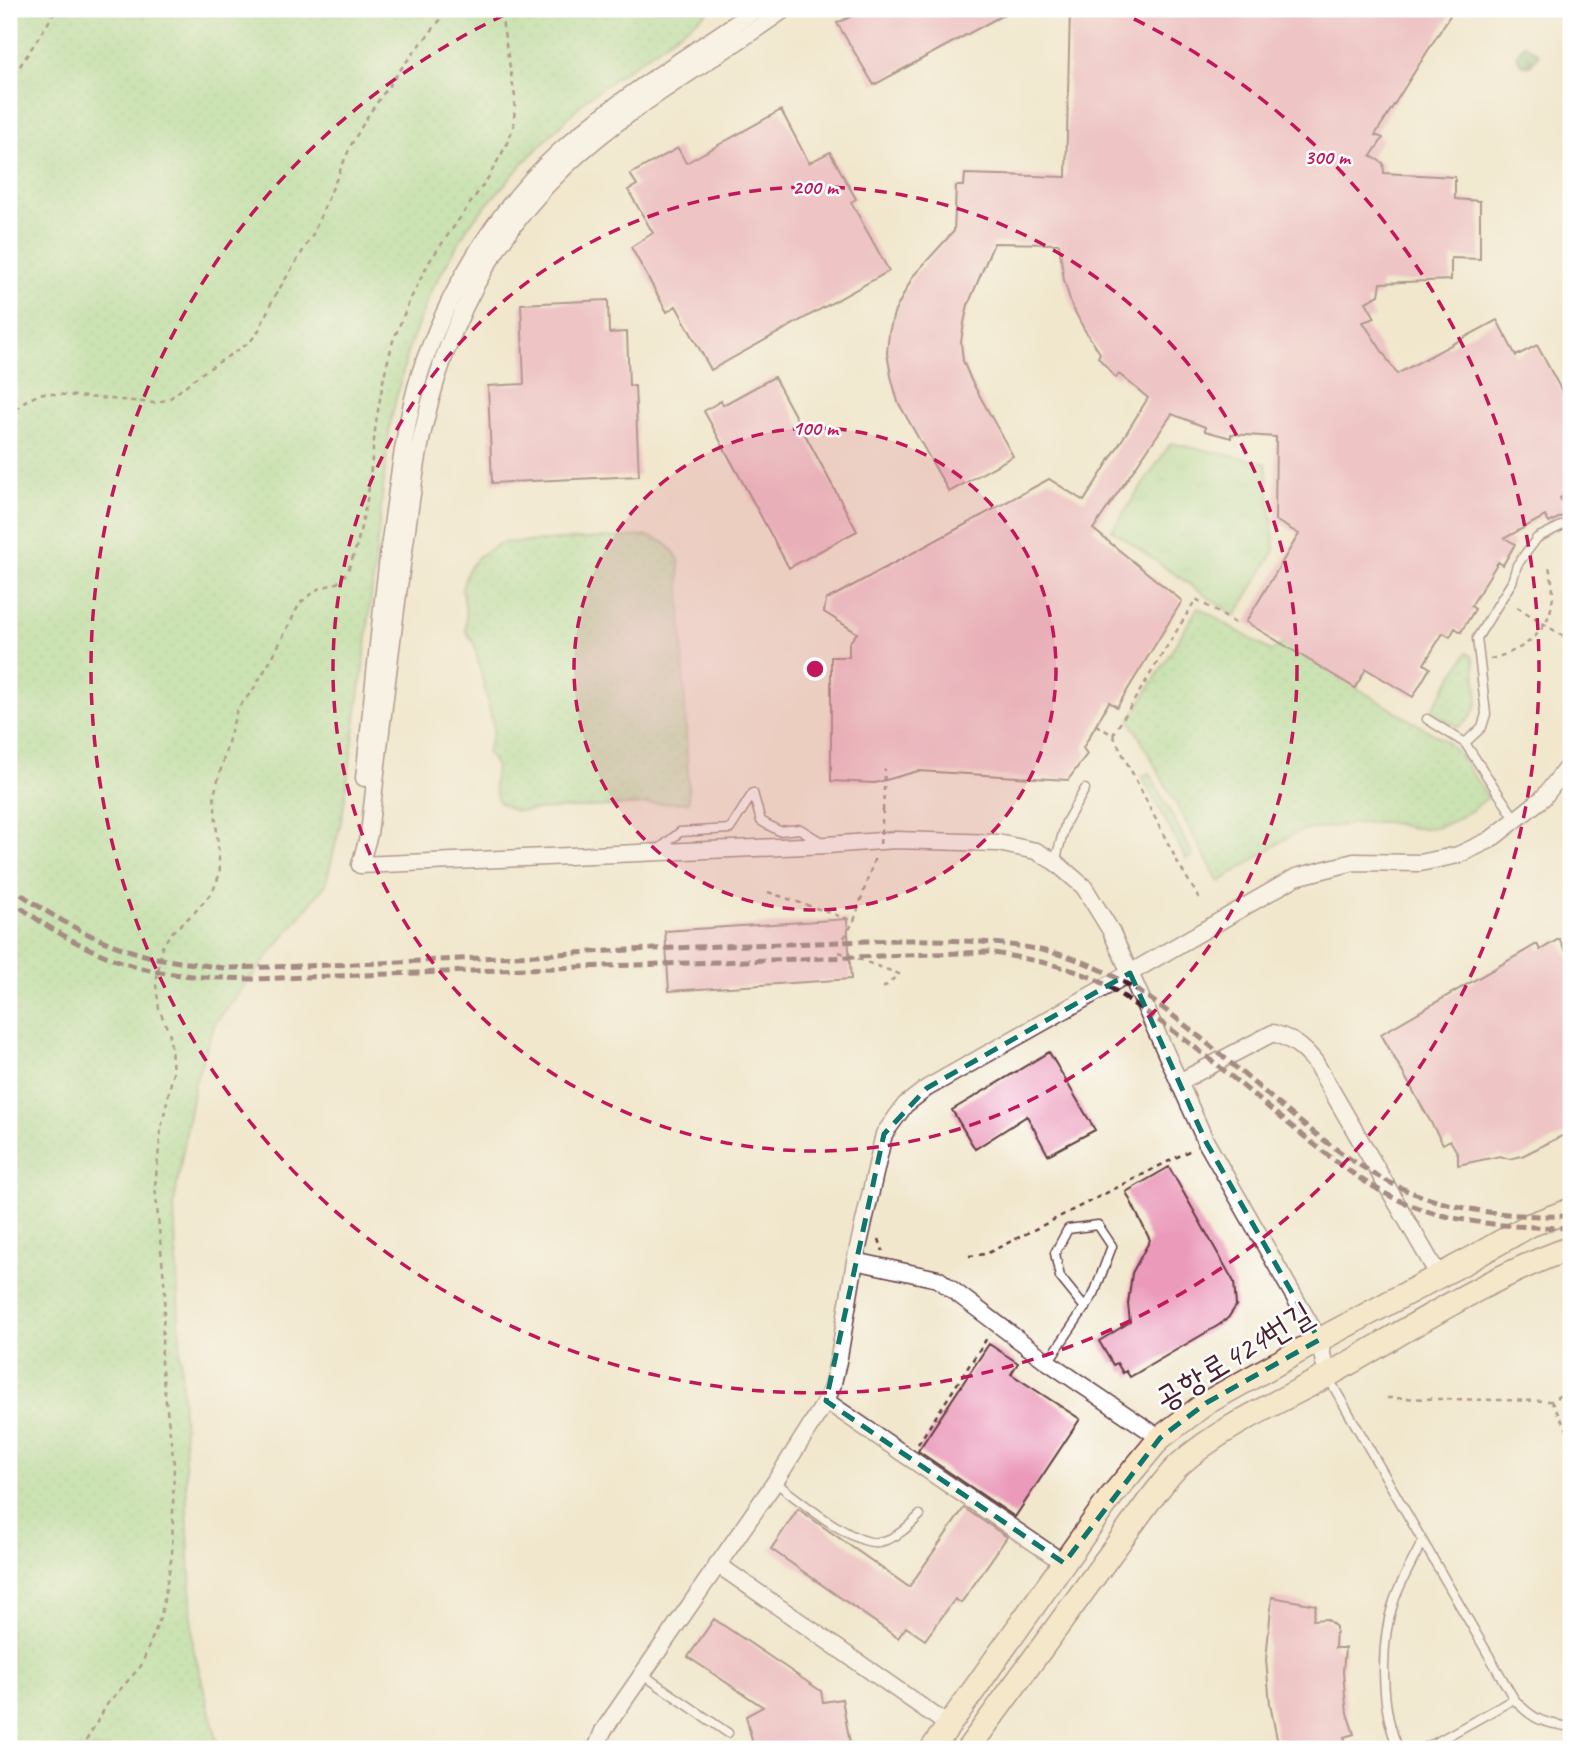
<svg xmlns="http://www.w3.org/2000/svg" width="1580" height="1758" font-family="Caveat,'Poor Story',sans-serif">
  <defs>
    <pattern id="grass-dots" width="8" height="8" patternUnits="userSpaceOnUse" patternTransform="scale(1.75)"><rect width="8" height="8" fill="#9edc91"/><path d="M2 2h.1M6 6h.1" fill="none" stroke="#8abc7d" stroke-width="1.8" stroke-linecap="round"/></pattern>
    <pattern id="forest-firs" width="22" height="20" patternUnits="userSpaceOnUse" patternTransform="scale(1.75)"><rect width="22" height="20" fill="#7ebc7b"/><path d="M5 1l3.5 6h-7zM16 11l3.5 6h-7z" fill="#699865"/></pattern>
    <pattern id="park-tufts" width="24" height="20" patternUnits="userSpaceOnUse" patternTransform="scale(1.75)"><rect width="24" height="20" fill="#9edc91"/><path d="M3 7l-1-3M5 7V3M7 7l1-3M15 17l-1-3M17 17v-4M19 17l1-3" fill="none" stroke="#8abc7d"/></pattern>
  </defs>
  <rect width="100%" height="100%" fill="#fff"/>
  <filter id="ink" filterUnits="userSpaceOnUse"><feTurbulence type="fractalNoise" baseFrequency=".0143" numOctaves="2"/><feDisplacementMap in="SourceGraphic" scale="14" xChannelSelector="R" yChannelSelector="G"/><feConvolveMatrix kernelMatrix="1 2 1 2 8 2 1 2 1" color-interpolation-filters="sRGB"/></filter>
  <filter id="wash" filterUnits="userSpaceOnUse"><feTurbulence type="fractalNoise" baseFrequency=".00686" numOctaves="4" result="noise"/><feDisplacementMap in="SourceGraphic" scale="28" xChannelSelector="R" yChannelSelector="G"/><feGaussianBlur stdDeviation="1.57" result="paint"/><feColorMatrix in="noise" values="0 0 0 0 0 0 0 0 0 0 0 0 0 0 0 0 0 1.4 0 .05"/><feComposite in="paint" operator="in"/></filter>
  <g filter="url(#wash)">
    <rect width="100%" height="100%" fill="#f1e7cd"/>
    <path fill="url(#grass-dots)" stroke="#747e5e" stroke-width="2" d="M9,9H712L586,99L524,162L469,225L431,291L408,350L390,424L365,654L343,812L326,884L215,1023L194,1085L174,1203L193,1647L219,1748L229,1749H9Z
      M646,536C663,540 671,545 679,560L689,802L515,811L500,803L497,798L494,786L496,767L487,752L494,729L474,643L466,631V612L462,588L468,570L479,556L500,543Z
      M1198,607L1271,651L1283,644L1447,742L1457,752L1488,797C1469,814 1443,831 1416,828C1405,827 1395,823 1384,822C1358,821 1329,828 1304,830L1295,833L1219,882L1130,720Z
      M1467,653L1472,656L1474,660L1478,699C1476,711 1468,721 1458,727L1435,715L1432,709Z
      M1149,773L1193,855L1186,859L1142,777Z"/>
    <path fill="url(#forest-firs)" stroke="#646e53" stroke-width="2" d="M1524,44L1539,54L1530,66L1521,64L1516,55Z"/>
    <path fill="url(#park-tufts)" stroke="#747e5e" stroke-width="2" d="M1171,443L1266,463L1275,550L1235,616L1112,530Z"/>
    <g id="blocks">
      <path fill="#eb9aba" d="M845,9H1014L874,85L837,23L850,17Z
        M1070,9H1454L1375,135L1383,138L1371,156L1383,163L1384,173L1455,177V199L1480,201V259L1451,258V280L1381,283L1379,295L1366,302L1375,318L1363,322L1397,374L1497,320L1516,356L1537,345L1571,408V492L1560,498L1568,513L1549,523L1545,516L1505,538L1515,544L1503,565L1498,562L1471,606L1475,609L1461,632L1455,628L1450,637L1443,633L1424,664L1430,668L1413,697L1366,669L1355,688L1246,622L1299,534L1275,520L1276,437L1231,434V438L1205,431V427L1172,414L1093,529L1182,601L1117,707L1109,702L1083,748L1087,754L1068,780L918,771L875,783L831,781V657H849V643L857,633L824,612L826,600L1049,479L1084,501L1148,398L1119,374L1116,378L1098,357L1100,353L1084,329L1072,306L1064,280L1059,244L994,243L968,305L964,323L961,342L963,361L971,380L1013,456L949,492L898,402L891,376L887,353L889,333L894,313L913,276L954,231L956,186H964L965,174L1066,177Z
        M781,110L809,163L830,152L856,199L851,202L889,271L711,370L676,306L667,312L631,247L653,233L628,190L637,185L630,174L678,148L686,163Z
        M608,300L609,333L627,332L629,386H635L639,476L492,483L488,386L524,384L521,304Z
        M774,377L857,531L789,568L704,411L721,401L723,405Z
        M847,919L851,979L669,991L665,931Z
        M1559,939L1571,961V1125L1568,1133L1522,1156L1509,1159L1500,1156L1458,1165V1154L1450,1140L1443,1144L1381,1034L1537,944L1540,950Z
        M1049,1052L1095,1130L1048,1155L1027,1116L975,1149L952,1110Z
        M1169,1167L1234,1282L1236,1306L1228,1318L1219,1325L1130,1377L1126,1371L1123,1373L1117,1363L1113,1365L1099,1341L1130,1322L1128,1304L1132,1273L1150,1240L1126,1192Z
        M989,1344L1018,1363L1011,1374L1080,1419L1015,1517L918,1451Z
        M964,1508L1007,1537L961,1603L955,1599L925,1640L906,1627L898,1638L771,1549L798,1509L909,1587Z
        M1272,1597L1316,1605L1313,1620L1327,1619L1336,1627L1335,1648H1345L1343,1672L1345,1695L1347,1713L1354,1734L1344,1737L1349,1749H1279L1270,1704L1266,1660Z
        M714,1619L821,1691L823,1702L842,1699L851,1749H754L746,1716L763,1707L688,1657Z"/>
    </g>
  </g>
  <g filter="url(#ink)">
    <use href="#blocks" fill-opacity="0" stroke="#633d43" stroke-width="2"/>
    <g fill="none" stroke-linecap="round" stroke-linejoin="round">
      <g stroke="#633d43" stroke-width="11">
        <path id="lane" d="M1427,719L1465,743
          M753,793L761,821L779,831L800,829L821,842
          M1516,820L1465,743L1482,727L1486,714L1477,638L1512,582L1517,565L1537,538L1571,521
          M659,849L680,832L730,829L753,793
          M1055,862L1066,822L1085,789
          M1048,1362L1094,1294L1112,1246L1098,1225L1068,1229L1055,1253L1060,1277L1085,1308
          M1329,1379L1514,1699L1435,1743L1420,1749
          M775,1482C795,1497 855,1547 879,1542C896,1539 908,1527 920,1515
          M642,1674L728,1733
          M1514,1699C1533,1720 1543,1723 1571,1727
          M1399,1749C1380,1711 1380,1641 1394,1601C1401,1581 1413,1561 1422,1542"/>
      </g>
      <g stroke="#633d43" stroke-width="19">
        <path id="street" d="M364,778C374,687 382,595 395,504C402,456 408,405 425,359C454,281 498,208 559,152C618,98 692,54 757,9
          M360,865L827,845L895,840L998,843L1036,851L1055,862L1084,887L1111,931L1130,973L1296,877L1354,862L1420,863L1458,855L1490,840L1543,798L1571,762
          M360,865L369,834C379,747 389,659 401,572C408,525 413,477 423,431C445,330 491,238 566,166C631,104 713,61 785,9
          M1181,1081L1273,1033C1292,1039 1303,1047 1315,1062L1439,1276
          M855,1261L938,1279L1048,1362L1160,1438
          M826,1401L1064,1563
          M717,1564L948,1725
          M596,1749L603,1731L775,1482L826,1401L832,1387L839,1357L855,1261L884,1134L905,1105L927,1088L1130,973L1206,1142L1319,1340L1327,1376"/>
      </g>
      <g stroke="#633d43" stroke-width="26">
        <path id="secondary" d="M932,1749L1110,1498L1160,1438L1206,1403L1319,1340L1469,1260L1530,1225L1571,1210
          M968,1749L1149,1501C1159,1489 1168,1475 1180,1464C1227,1422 1290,1398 1344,1366C1417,1324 1491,1276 1571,1248"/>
      </g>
      <path stroke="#633d43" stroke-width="2.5" stroke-dasharray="5 5" stroke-linecap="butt" d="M9,83L57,9
        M9,417L25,401L43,393L154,403L169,399L199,375L250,342L259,330L273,299L312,236L351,145L369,114L403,66L449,9
        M1517,607L1571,641
        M1490,659C1539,647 1564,615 1548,564
        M1096,725L1113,735L1178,863L1199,898
        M1113,735L1196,599L1238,625
        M883,811L885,769
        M768,892L854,921
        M844,938L854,921L875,857
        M839,952L899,974L881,990
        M879,1239L883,1251
        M969,1256L986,1254L1191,1150
        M1387,1398L1551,1401L1571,1389
        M1551,1401L1571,1437
        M918,1444L989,1335
        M81,1749L108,1703L141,1666L161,1616L172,1555L174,1464L161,1363L165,1291L155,1186L161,1129L173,1073L170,1035L159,1009L156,984L162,947L171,933L194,913L213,891L220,873L214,795L237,709L253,690L272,658L300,603L318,589L337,583L348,571L357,545L368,495L376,422L384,376L393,341L409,302L429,262L488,178L507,144L514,125L515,97L500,9"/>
      <use href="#lane" stroke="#fff" stroke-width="8"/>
      <use href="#street" stroke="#fff" stroke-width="16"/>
      <use href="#secondary" stroke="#fbe6c4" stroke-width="23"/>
      <path stroke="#4a1f2b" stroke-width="5" stroke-dasharray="10 5" stroke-linecap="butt" d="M9,885C50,917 98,943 148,956C173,962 198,964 223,968C410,965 596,949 783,944C872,942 966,932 1054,953C1108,965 1160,1004 1202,1039C1262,1088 1344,1168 1416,1194C1466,1213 1518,1217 1571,1216
        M9,898C44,928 101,959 146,969C181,977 217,978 253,979L989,952C1025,959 1063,964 1097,980C1111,987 1124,997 1137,1006C1193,1042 1243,1087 1295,1129C1331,1158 1367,1188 1410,1205C1462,1225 1516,1227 1571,1228"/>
      <path stroke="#633d43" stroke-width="2.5" stroke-dasharray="5 5" stroke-linecap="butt" d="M880,844L883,811"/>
    </g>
  </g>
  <path d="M0 0H1580V1758H0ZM1130,973L1206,1142L1319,1340L1206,1403L1160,1438L1064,1563L826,1401L884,1134L927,1088Z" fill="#f1e7cd" fill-opacity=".55" fill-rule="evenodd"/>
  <path fill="none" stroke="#0f766e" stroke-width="5" stroke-dasharray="14 9" stroke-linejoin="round" d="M1130,973L1206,1142L1319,1340L1206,1403L1160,1438L1064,1563L826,1401L884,1134L927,1088Z"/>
  <circle cx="815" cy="669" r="241" fill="#c2185b" fill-opacity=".12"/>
  <g fill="none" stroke="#c2185b" stroke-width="3.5" stroke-dasharray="12 9">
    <circle cx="815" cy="669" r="241"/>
    <circle cx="815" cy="669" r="482"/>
    <path d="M1115 10A724 724 0 1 1 515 10"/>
  </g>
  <g text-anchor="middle" stroke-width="5" stroke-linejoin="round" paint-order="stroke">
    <g font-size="33" fill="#4a1f2b" stroke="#fff">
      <text transform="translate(1233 1355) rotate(-31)" y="12">공항로424번길</text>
    </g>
  </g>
  <circle cx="815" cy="669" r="10" fill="#c2185b" stroke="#fff" stroke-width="3.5"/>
  <g font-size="21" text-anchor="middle" font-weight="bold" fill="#c2185b" stroke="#fff" stroke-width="5" stroke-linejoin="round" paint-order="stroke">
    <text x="1327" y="164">300 m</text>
    <text x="815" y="194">200 m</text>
    <text x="815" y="435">100 m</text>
  </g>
  <rect width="1580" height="1758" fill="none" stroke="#fff" stroke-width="35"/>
</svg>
